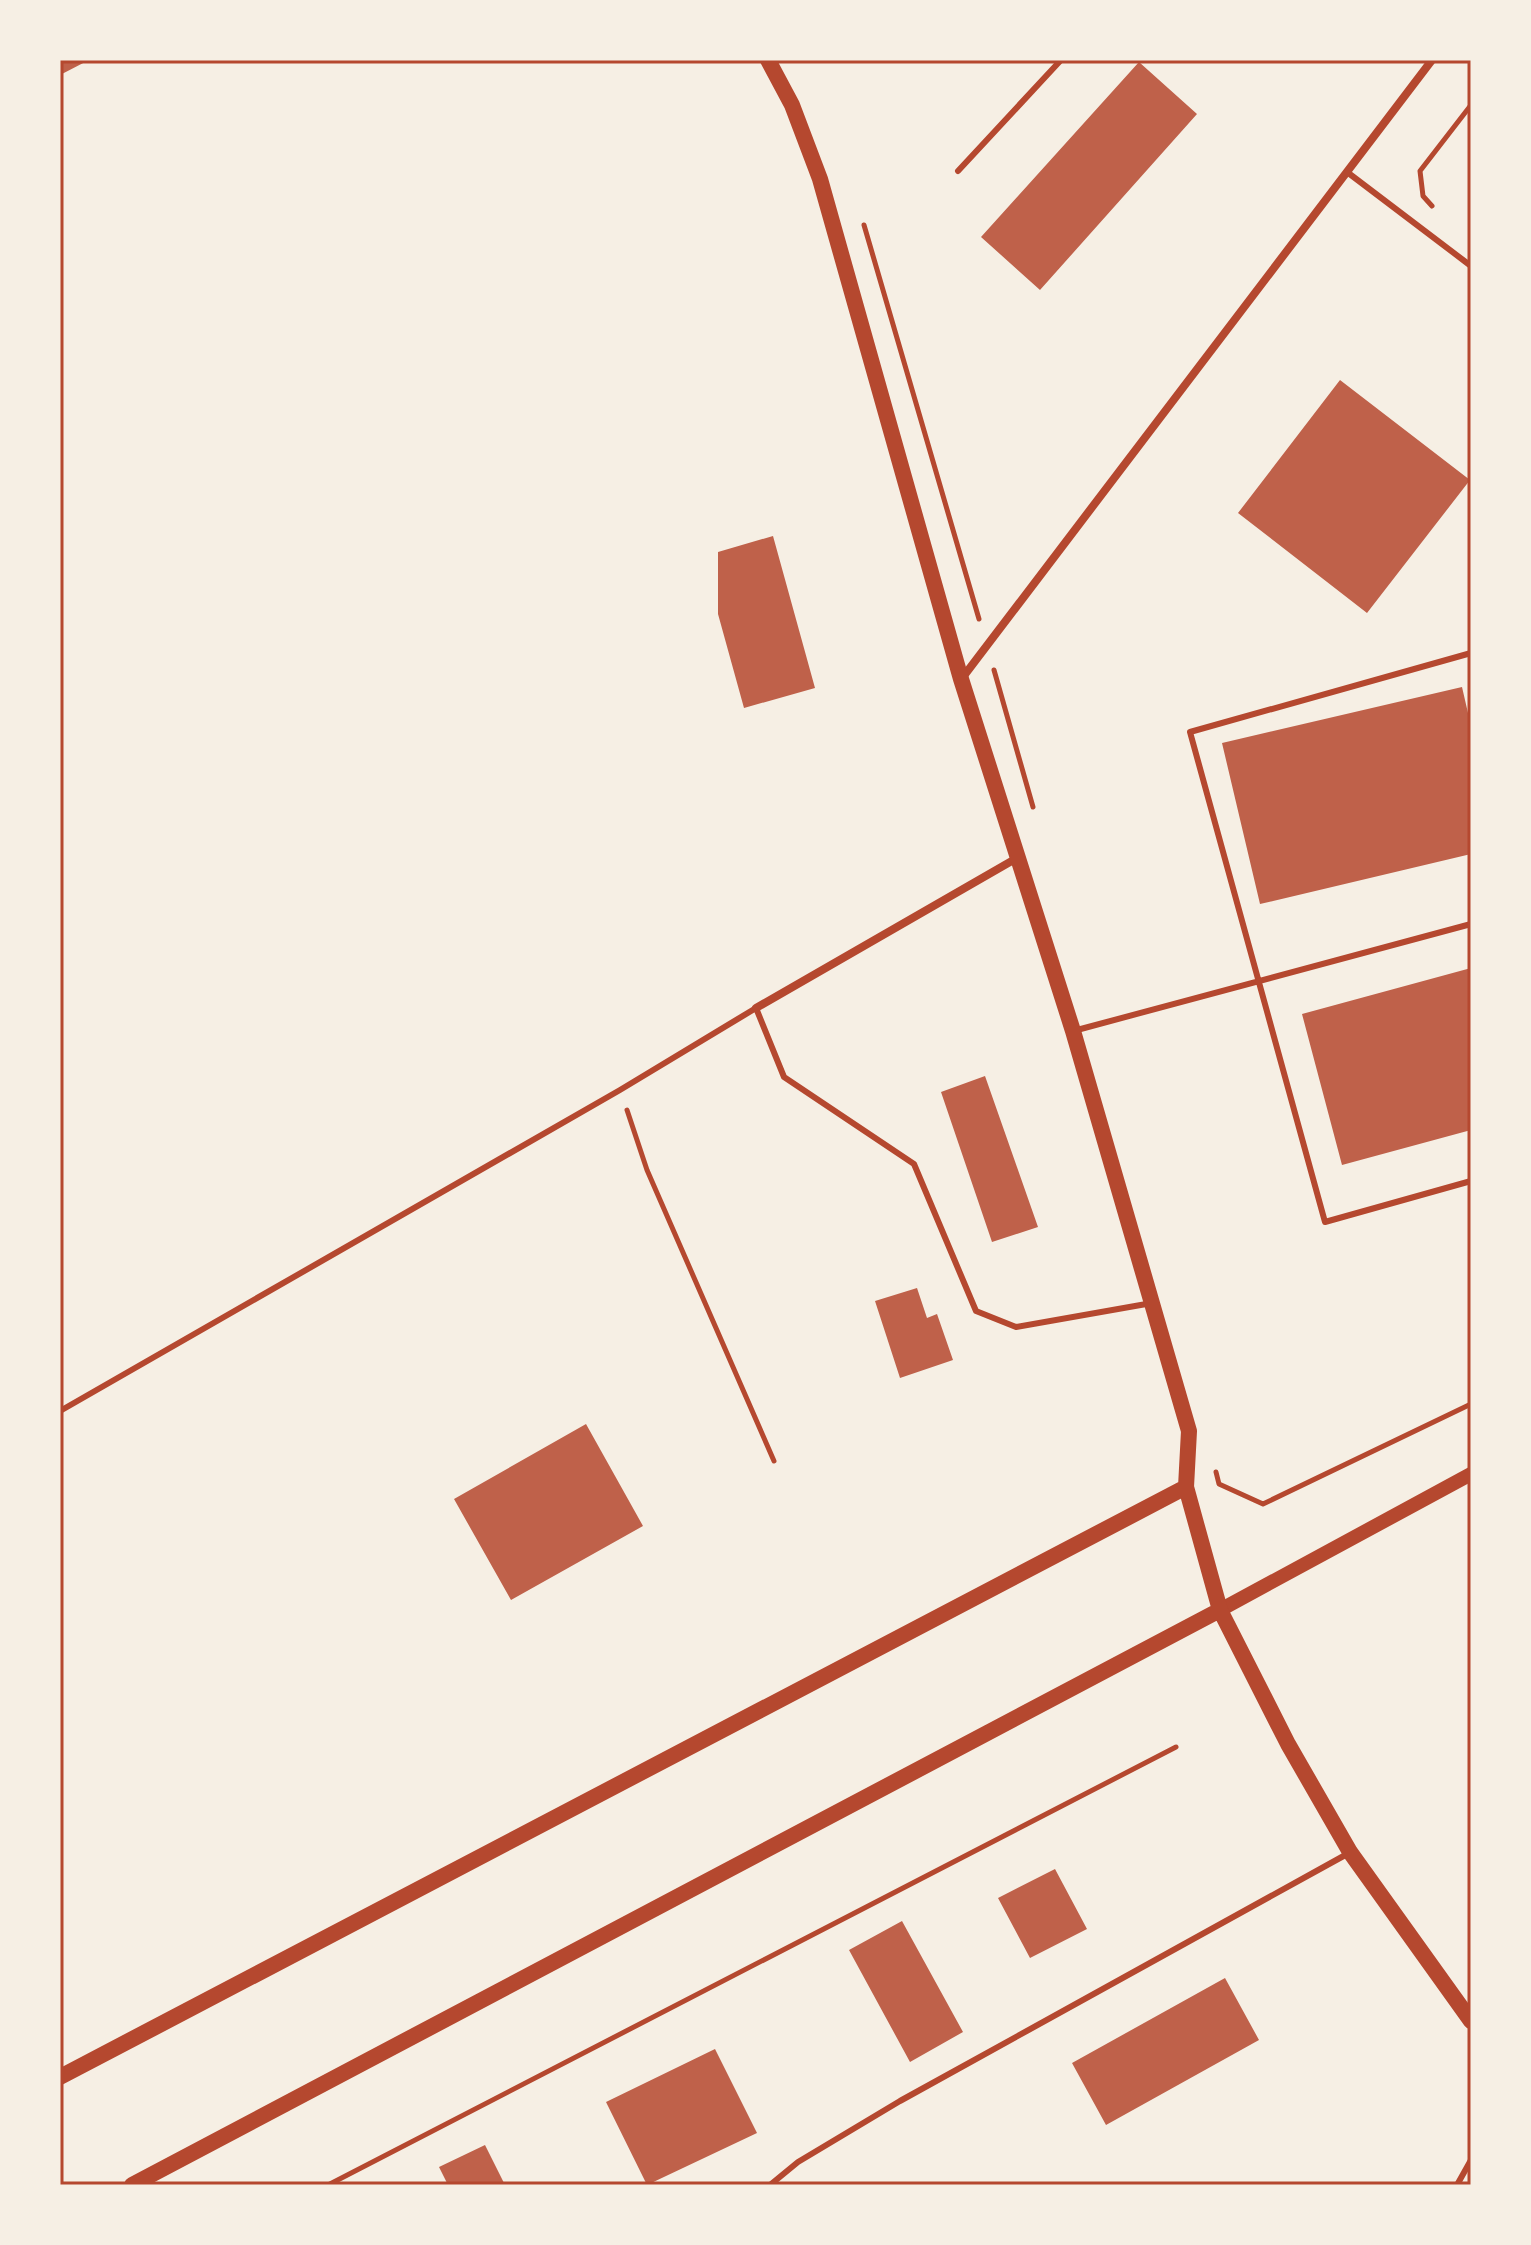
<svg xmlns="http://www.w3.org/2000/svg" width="1531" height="2245" font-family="'DM Sans',sans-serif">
  <rect width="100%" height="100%" fill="#f6efe4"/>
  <path fill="#bf614a" d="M60,60H89L60,75Z
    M1139,62L1197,114L1040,290L981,237Z
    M1340,380L1470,480L1367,613L1238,513Z
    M773,536L815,688L744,708L718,614V552Z
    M1462,687L1471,726V854L1260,904L1222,743Z
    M1471,968V1130L1342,1165L1302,1014Z
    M985,1076L1038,1227L992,1242L941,1092Z
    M917,1288L927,1318L937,1314L953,1360L900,1378L875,1301Z
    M586,1424L643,1526L511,1600L454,1499Z
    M1055,1869L1087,1929L1030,1958L998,1898Z
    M902,1921L963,2032L910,2062L849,1950Z
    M1225,1978L1259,2040L1106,2125L1072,2063Z
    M715,2049L757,2133L647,2185L606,2102Z
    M485,2145L505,2185H448L439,2167Z"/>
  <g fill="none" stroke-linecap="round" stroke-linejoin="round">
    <path stroke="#b5482f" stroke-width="5" d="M1432,206L1423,196L1420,171L1471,105
      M864,225L979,619
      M994,670L1033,807
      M627,1110L647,1170L774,1461
      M1216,1472L1219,1484L1263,1504L1471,1404
      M328,2185L1176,1747"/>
    <path stroke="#b5482f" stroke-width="6" d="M958,171L1061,60
      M1347,172L1471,266
      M1471,653L1190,732L1325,1222L1471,1181
      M1077,1030L1471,924
      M60,1411L620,1090L756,1008L784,1077L914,1164L976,1311L1016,1327L1152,1303
      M770,2185L798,2162L900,2101L1349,1853
      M1457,2185L1471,2160"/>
    <path stroke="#b5482f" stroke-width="8" d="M963,677L1432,60
      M756,1008L1017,858"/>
    <path stroke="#b5482f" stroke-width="14" d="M1220,1610L1471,1474"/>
    <path stroke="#b5482f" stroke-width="16" d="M768,60L792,105L820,179L961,679L1073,1031L1189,1431L1186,1487L1220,1610L1288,1744L1350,1852L1471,2021
      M60,2077L1186,1487
      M132,2185L1220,1610"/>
  </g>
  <rect width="1531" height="2245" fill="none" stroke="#f6efe4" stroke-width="124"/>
  <rect x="62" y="62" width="1407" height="2121" fill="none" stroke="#b5482f" stroke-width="3"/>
</svg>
